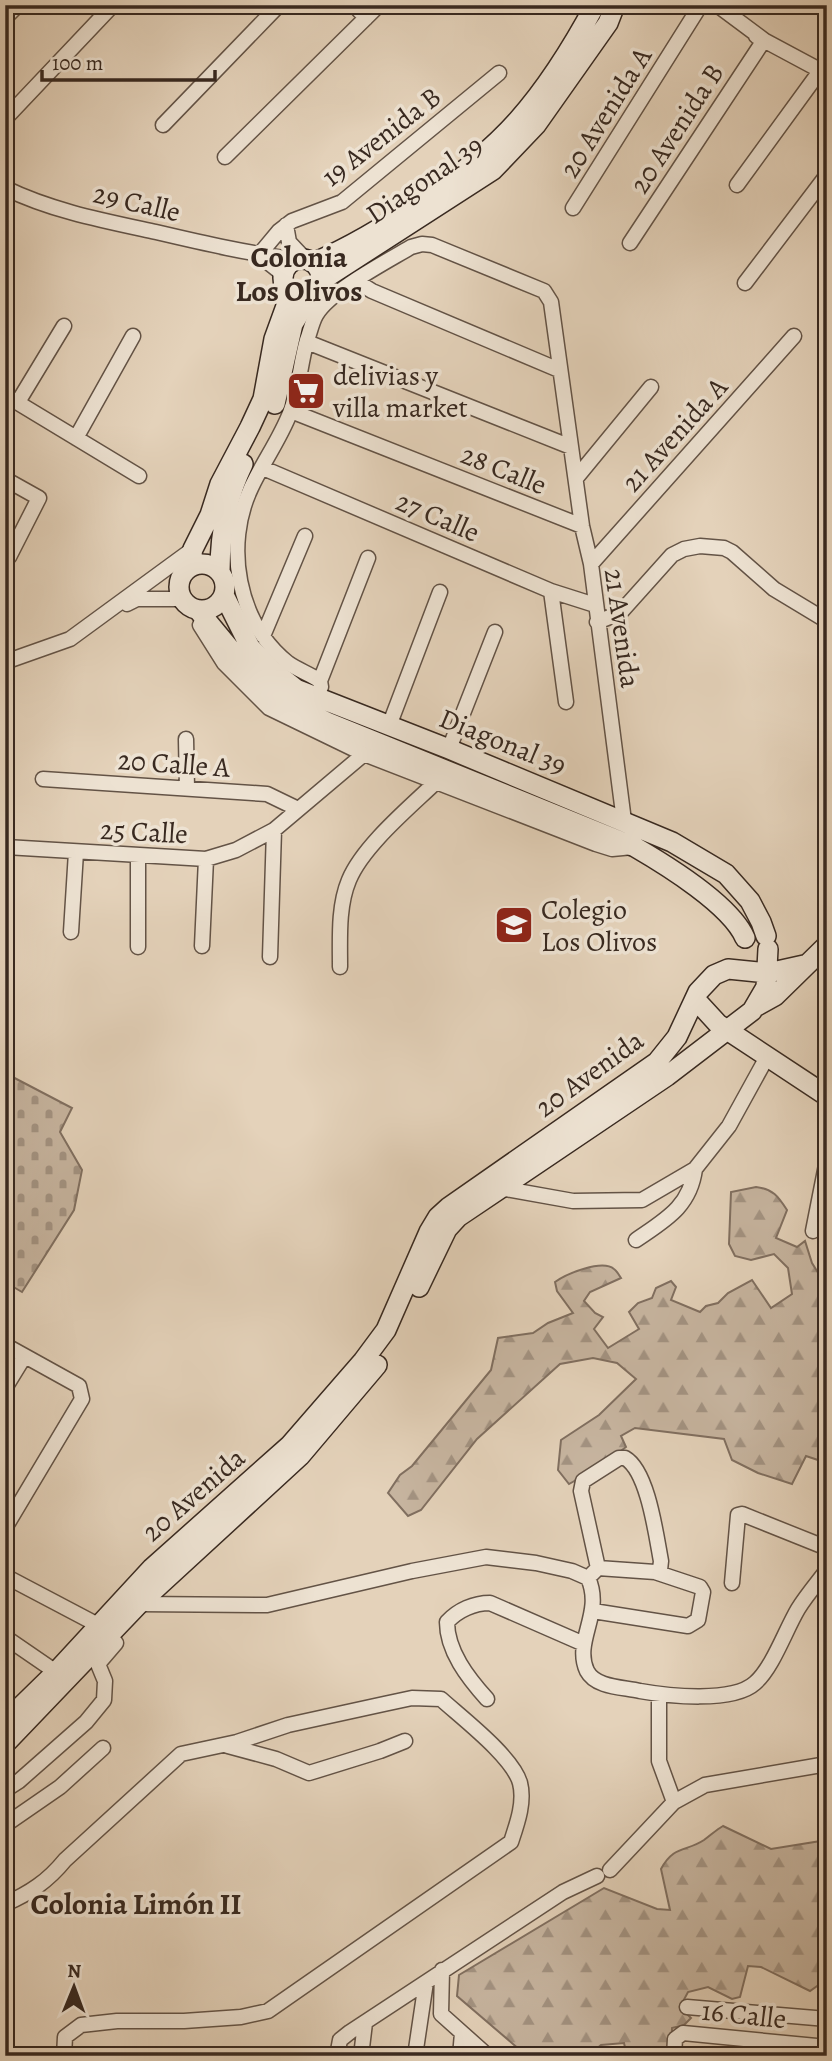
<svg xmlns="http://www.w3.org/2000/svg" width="832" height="2061" font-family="Alegreya,serif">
  <defs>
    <pattern id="forest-firs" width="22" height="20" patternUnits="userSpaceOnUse" patternTransform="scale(1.75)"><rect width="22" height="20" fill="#c7b5a0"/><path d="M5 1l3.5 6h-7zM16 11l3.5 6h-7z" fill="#a39382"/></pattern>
    <pattern id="cemetery-stones" width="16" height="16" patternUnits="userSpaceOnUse" patternTransform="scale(1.75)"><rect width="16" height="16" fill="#c7b5a0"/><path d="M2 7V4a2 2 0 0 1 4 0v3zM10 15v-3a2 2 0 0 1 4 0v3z" fill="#a39382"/></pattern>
  </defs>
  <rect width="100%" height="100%" fill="#e4d2ba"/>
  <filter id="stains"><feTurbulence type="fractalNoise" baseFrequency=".00286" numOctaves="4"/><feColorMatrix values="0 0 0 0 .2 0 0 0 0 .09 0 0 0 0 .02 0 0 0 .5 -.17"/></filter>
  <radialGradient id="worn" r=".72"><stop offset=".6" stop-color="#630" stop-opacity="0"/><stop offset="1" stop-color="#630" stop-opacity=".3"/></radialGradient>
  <path fill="url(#forest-firs)" stroke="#806f60" stroke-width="2" d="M756,1187C773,1189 778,1196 787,1210L776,1238L797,1247L805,1241L812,1263L827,1287V1463L806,1456L792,1484L758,1473L732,1460L724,1439L635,1428L621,1436L626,1447L601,1466L569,1484L558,1470L561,1440L599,1415L636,1379L617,1363L593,1358L560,1364L477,1439L421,1510L408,1516L388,1493L400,1475L412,1466L491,1370L498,1338L533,1333L548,1323L573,1313L557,1291L555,1282C566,1274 602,1259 614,1269C617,1271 619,1275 621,1278L590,1292L584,1301L595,1313L603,1317L594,1329L608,1348L639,1329L629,1312L638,1303L652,1298L656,1288L671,1281L676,1287L671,1300L700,1312L706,1306L718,1303L728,1293L752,1280L771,1308L792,1294L788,1268L774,1254L751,1260L735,1256L729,1244L731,1192Z
    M723,1826L771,1849L827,1840V1979L810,1991L761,1967L748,1966L740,1997L732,1999L708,1987L688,1992L680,2007L691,2018L684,2025L672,2028L671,2056H627L624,2043L601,2045L588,2056H527L457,1996L459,1975L604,1888L657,1909L670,1910L661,1869C674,1845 686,1852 704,1840C711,1835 716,1830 723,1826Z"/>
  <path fill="url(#cemetery-stones)" stroke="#806f60" stroke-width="2" d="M5,1073L72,1108L60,1132L82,1170L74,1210L22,1292L5,1282Z"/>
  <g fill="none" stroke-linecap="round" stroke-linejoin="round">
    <g stroke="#635346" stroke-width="17">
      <path id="street" d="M354,5L366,18
        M5,18L18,5
        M756,36L827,74
        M5,119L113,5
        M163,125L279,5
        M225,157L379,5
        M737,185L820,71
        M5,188C52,211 105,221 156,232C203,243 250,254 299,260
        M573,208L700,6
        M286,225L289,242L306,260
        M630,243L764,40L717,5
        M259,255L279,231L292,221L342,202L499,73
        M260,256L279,271L283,280
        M356,281L372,291L559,370
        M745,283L827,175
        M307,342L571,447
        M5,395L139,476
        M18,402L64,326
        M291,411L582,526
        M76,438L133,336
        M263,468L551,591L595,605
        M577,477L651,387
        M5,479L39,498L9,557
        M591,564L794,336
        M551,591L566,702
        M127,604L137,599H182
        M597,622L620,613L672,555L684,549L700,546L724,548L732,552L774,589L827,621
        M200,625L224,663L269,708L364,754L596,844L612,849L633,847
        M263,636L305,536
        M5,662L70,639L193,549
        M320,681C310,674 298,670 288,663C237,622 224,545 251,488C263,462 280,439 290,413C299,390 300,364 307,340C310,332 312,322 316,315C330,291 386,262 411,247L422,244L432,245L544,291L551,302L582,526L591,564L624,821
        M321,687L320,681L368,558
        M389,726L440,592
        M186,739L187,788
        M449,749L495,632
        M43,779L267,794L298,809
        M5,851L6,847L206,859L236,850L274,830L364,754
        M138,855V947
        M71,932L76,852
        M202,946L206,859
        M270,957L274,830
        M340,967C340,938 338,906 349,880C363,846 410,807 436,782
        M500,1188L573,1201L642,1200L695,1169L729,1126L767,1057
        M813,1231L827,1160
        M636,1240C665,1220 690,1207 695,1169
        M5,1345L79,1386L82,1399L5,1528
        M5,1388L24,1357
        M598,1568L581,1491L583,1481L619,1458H625C648,1471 656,1535 661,1561L660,1570L655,1572
        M592,1574L598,1568L655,1572L700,1587L703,1592L698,1620L688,1626L593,1611
        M5,1576L98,1625
        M732,1583L738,1515L742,1514L827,1548
        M139,1604L267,1605L412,1571L486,1557L536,1563L572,1571L588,1578C604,1613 573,1641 587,1671C596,1688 623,1687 640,1691C668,1696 733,1703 755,1683C773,1667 785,1631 798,1609C806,1596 817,1583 827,1570
        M5,1637L56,1672
        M659,1695V1761L674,1802
        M487,1699C468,1678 447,1651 447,1622C458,1610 474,1603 490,1603L584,1644
        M228,1746L276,1759L309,1773L380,1751L405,1741
        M5,1790L19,1781L86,1722L104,1700L105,1681L98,1664L116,1643L110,1636
        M5,1825L60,1787L103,1748
        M610,1870L674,1802L705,1785L827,1764
        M5,1904C30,1893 48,1881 65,1860L181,1754L237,1742L288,1725L384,1704L412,1698L441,1699C462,1718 513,1757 520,1783C525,1802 517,1824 511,1842L268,2011L241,2017L184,2021H117L81,2025L65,2037L64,2056
        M442,1970L441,2014L488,2056
        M687,2007L827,2019
        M337,2056L340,2040L350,2032L563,1892L597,1876
        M361,2056L365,2023
        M415,2056L426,1982
        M460,2056L462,2033
        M674,2056L675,2039L683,2033L827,2047"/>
    </g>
    <g stroke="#382920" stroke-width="22">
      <path id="secondary" d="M283 278a19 19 0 1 1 38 0a19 19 0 1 1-38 0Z
        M313,263C378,235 471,173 518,120C549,85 573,46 595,5
        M321,281L493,170L536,125L608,23L615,5
        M275,404L293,324L311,295
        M179 587a23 23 0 1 1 46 0a23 23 0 1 1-46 0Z
        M189,567L193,549L210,515L220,484L250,427L263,399L274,339L286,306V289
        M220,571C220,533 226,499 243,464
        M224,595L250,647L272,670L296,689L449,749L672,842L726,874L750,901L761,922L766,936
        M198,610L241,662L263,683L288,703L327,722L635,847C666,865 731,905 745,938
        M695,999L718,1024L827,1096
        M757,1006L775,996L827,945
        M419,1287L447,1229L458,1217L667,1076L752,1011L766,987L768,949
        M5,1722L56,1672L152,1568L290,1445L363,1361L386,1330L429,1232L438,1217L449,1207L657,1062L677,1037L698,992L714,975L728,969L768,973L804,965
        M5,1744L139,1604L300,1456L377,1365"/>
    </g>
    <use href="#street" stroke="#ede2d2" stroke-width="14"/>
    <use href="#secondary" stroke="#ede2d2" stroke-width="19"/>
  </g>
  <defs>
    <g id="supermarket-square" transform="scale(2.0125)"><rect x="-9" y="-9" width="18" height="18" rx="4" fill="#8f2418" stroke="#ede2d2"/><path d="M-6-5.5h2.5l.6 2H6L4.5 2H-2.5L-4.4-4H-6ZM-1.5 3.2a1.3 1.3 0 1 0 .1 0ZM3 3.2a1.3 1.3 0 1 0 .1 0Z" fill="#fff"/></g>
    <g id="school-square" transform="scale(2.0125)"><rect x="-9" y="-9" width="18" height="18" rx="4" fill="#8f2418" stroke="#ede2d2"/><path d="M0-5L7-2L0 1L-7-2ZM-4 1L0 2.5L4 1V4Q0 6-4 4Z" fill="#fff"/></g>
  </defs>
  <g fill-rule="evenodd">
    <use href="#supermarket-square" x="306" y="391"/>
    <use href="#school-square" x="514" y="925"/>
  </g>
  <g text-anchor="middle" stroke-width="7" stroke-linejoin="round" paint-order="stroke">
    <g font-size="28" fill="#382920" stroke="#ede2d2">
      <text transform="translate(605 112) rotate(-58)" y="10">20 Avenida A</text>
      <text transform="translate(676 128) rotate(-57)" y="10">20 Avenida B</text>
      <text transform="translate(381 136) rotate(-38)" y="10">19 Avenida B</text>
      <text transform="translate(424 179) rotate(-34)" y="10">Diagonal 39</text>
      <text transform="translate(137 202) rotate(13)" y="10">29 Calle</text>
      <text transform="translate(674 434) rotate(-48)" y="10">21 Avenida A</text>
      <text transform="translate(504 469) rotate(22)" y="10">28 Calle</text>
      <text transform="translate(438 516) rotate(23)" y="10">27 Calle</text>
      <text transform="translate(623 628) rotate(82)" y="10">21 Avenida</text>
      <text transform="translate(503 741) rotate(22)" y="10">Diagonal 39</text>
      <text transform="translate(174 763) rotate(4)" y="10">20 Calle A</text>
      <text transform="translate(144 831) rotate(3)" y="10">25 Calle</text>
      <text transform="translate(589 1073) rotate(-36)" y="10">20 Avenida</text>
      <text transform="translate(193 1494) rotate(-41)" y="10">20 Avenida</text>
      <text transform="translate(744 2014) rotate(6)" y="10">16 Calle</text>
    </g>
    <g font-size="28" fill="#382920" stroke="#ede2d2" text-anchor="start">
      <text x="333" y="385">delivias y<tspan x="333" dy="32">villa market</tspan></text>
      <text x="541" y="919">Colegio<tspan x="541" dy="32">Los Olivos</tspan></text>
    </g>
    <g font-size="30" font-weight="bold" fill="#382920" stroke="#ede2d2">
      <text x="299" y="267">Colonia<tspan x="299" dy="34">Los Olivos</tspan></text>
      <text x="136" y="1914">Colonia Limón II</text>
    </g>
  </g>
  <rect width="832" height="2061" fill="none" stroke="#e4d2ba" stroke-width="28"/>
  <rect x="7" y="7" width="818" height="2047" fill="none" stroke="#382920" stroke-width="3.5"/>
  <rect x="14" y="14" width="804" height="2033" fill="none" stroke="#382920" stroke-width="2"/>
  <g transform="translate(74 1987) rotate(1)" stroke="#ede2d2" stroke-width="5" paint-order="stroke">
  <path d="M0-5L12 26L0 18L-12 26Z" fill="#382920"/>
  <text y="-10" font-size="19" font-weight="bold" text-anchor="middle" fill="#382920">N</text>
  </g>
  <path d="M42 70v10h173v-10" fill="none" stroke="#382920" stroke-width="3.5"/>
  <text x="52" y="70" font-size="21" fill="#382920" stroke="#ede2d2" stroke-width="5" paint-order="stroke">100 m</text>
  <rect width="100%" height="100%" filter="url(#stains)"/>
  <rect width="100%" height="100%" fill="url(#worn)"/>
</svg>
